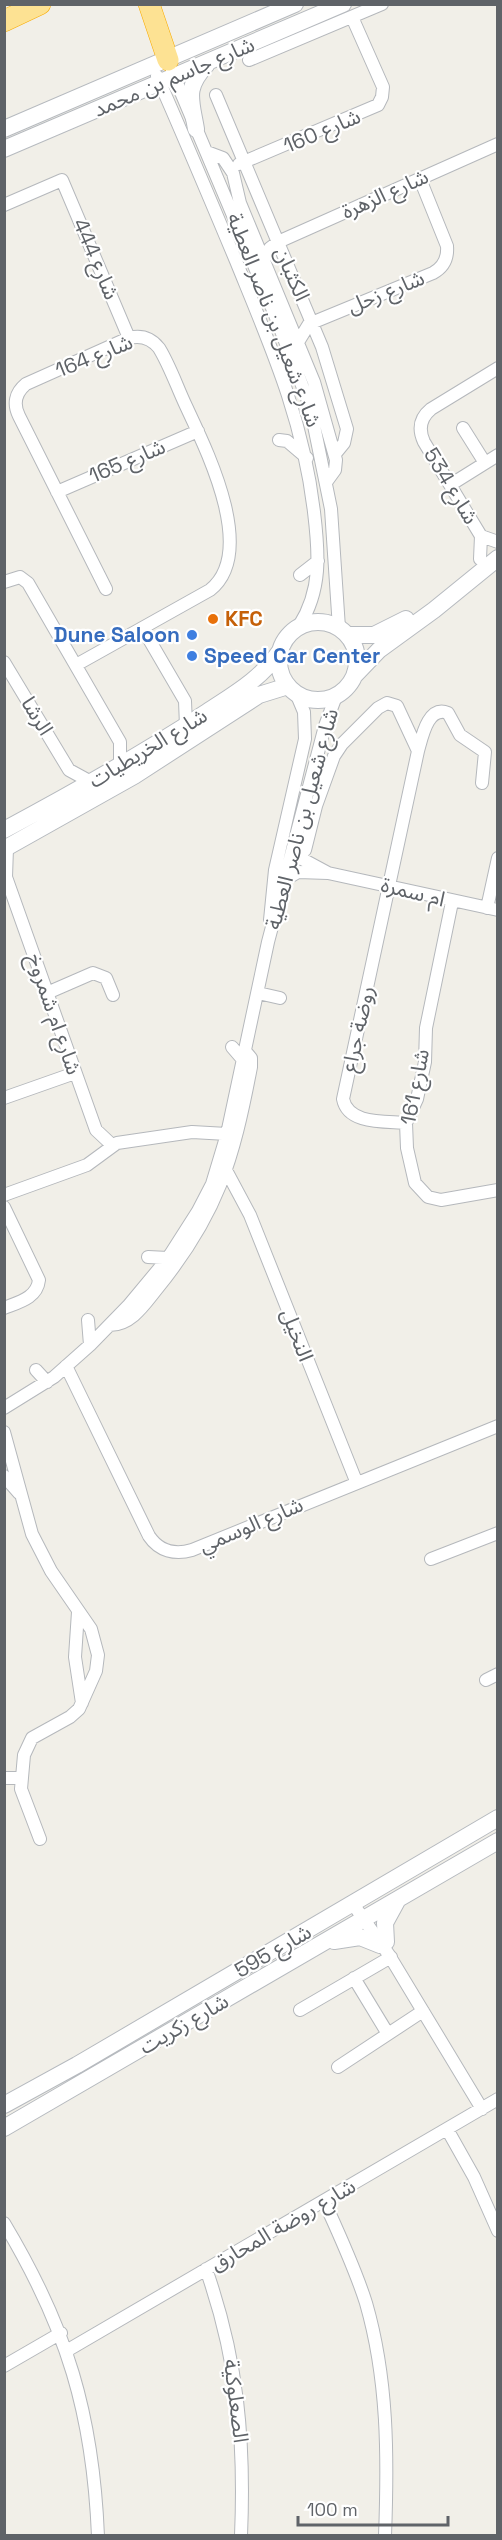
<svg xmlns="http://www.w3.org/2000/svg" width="502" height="2540" font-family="'Space Grotesk','Noto Sans Arabic',sans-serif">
  <rect width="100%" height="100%" fill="#f1efe8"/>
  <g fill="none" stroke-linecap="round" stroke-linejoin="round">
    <g stroke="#b5b8bc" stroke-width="14">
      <path id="street" d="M249,60L382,4
        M172,71L275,315L310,406L331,509L339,628
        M157,76C184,137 210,199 236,261C271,347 303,418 314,512C319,553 322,590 299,626
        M216,95L322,347L347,429L344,443L335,454
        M207,152L223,158L233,173L240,203L314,382L336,460L335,470L327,481
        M239,164L378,105L382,97L383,87L352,17
        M4,205L62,180L129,338
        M264,260L270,248L278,242L498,144
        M298,342L309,324L433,273C444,267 448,258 447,246L420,179
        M498,368L431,409C420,418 418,429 424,442L481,536L498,542
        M463,428L485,463
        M279,440L287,441L307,458
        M450,485L498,455
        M57,492L198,431
        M480,559L481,536
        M300,575L318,561
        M4,582L20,577L28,583L120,742V766
        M143,629L185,701L186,726
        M4,662L69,770L91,782
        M76,665L210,590C258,552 206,449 186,406C177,387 170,366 159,348C151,338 141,335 129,338L26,384C15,393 13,404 19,416L106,589
        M7,848L6,877L96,1130L112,1145
        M293,850L302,859L328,873
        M305,850L316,806L334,756L342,744L378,708L387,703L397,706L418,751
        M286,879L298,872L328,873L498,910
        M452,902L426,1028L425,1062L417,1099L406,1123L407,1148L415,1183L428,1197L441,1200L498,1190
        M487,908L498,858
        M270,920L275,870L305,739L304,712L296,693
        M47,993L93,973L106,978L113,995
        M258,993L280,998
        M232,1047L244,1061
        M4,1098L75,1073
        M406,1123C386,1121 348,1125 343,1099L418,751C422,737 428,705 448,713L460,735L485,752L482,783
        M227,1172L250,1215L356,1481
        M4,1195L87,1165L117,1143L192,1132L227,1134
        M4,1207L39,1280C37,1298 19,1302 4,1308
        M148,1257L168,1258
        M88,1320L90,1345
        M110,1325C131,1325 144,1305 156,1290C218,1214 233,1161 251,1067V1058L246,1052
        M66,1366L149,1536C159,1551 175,1555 192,1550L498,1426
        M36,1370L47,1382
        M4,1408L54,1377L90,1345L128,1306L168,1258L198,1211L212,1184L227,1134L268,942L325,726L336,696
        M4,1432L32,1534L51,1571L91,1629L98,1655L96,1671L79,1709L70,1717L32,1738L24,1755L21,1789L40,1839
        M4,1476L19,1493
        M431,1559L498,1533
        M78,1612L75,1657L82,1703
        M486,1680L498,1674
        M4,1778H20
        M353,1904L389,1955L482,2109
        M354,1978L388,2034
        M300,2010L391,1957
        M338,2067L423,2011
        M447,2129L474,2177L498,2231
        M324,2201C339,2234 355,2268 366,2303C388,2379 388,2457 385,2536
        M4,2223C67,2328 93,2414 98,2536
        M206,2269C238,2360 245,2440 241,2536
        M68,2350L498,2099
        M4,2366L61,2333"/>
    </g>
    <g stroke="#b6babf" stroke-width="18">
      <path id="secondary" d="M4,129L295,4
        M196,129C191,99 184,89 207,64
        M4,149L343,4
        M279 661a39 39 0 1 1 78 0a39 39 0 1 1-78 0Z
        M348,635H374L406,619
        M355,675L379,650L434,610L498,558
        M4,830C73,793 141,755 207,712C234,694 261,679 280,651
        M4,849L134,776L259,695L288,686
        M334,1941L360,1937L380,1945
        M386,1942L385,1923L397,1901
        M4,2105L77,2065L498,1818
        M4,2128L498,1841"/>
    </g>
    <g stroke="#f9ab00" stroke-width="22">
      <path id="highway" d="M149,4L168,60
        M4,21L40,4"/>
    </g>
    <use href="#street" stroke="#fff" stroke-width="12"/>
    <use href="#secondary" stroke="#fff" stroke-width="16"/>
    <use href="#highway" stroke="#fde293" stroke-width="21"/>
  </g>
  <circle fill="#e8710a" stroke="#fff" stroke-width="2" cx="213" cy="619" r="6"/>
  <g fill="#3f7fe0" stroke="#fff" stroke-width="2">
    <circle cx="192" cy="635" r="6"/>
    <circle cx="192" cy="656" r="6"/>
  </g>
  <g text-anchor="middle" stroke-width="4.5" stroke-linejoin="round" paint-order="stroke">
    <g font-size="21" fill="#5f6368" stroke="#fff">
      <text transform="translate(174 77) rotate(-23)" y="7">شارع جاسم بن محمد</text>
      <text transform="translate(322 131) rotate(-23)" y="7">شارع 160</text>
      <text transform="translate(385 194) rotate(-24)" y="7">شارع الزهرة</text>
      <text transform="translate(96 259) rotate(67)" y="7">شارع 444</text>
      <text transform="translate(292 274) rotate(66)" y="7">الكثبان</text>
      <text transform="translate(386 292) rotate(-22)" y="7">شارع زحل</text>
      <text transform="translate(274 320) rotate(69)" y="7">شارع شعيل بن ناصر العطية</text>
      <text transform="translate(94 356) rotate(-22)" y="7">شارع 164</text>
      <text transform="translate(127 461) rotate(-23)" y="7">شارع 165</text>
      <text transform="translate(451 486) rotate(59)" y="7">شارع 534</text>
      <text transform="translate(37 716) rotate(59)" y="7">الرشا</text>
      <text transform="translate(148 748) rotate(-31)" y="7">شارع الخريطيات</text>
      <text transform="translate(302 819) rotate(-75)" y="7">شارع شعيل بن ناصر العطية</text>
      <text transform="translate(413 892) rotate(14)" y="7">ام سمرة</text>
      <text transform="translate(54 1014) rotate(71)" y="7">شارع ام شمروخ</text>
      <text transform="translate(358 1029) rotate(-78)" y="7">روضة جراع</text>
      <text transform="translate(415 1087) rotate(-79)" y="7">شارع 161</text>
      <text transform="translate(297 1335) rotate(69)" y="7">النخيل</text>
      <text transform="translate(251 1525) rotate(-23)" y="7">شارع الوسمي</text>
      <text transform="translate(273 1951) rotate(-30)" y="7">شارع 595</text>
      <text transform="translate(184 2024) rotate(-30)" y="7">شارع زكريت</text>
      <text transform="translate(283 2225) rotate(-30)" y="7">شارع روضة المحارق</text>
      <text transform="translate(236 2401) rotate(83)" y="7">الصعلوكية</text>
    </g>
    <g font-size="21" font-weight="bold" fill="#c56008" stroke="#fff" text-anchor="start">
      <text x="225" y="626">KFC</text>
    </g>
    <g font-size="21" font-weight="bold" fill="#366cbe" stroke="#fff" text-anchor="end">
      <text x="180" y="642">Dune Saloon</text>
      <text x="204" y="663" text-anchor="start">Speed Car Center</text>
    </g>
  </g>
  <rect width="502" height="2540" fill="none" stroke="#5f6368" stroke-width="12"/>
  <path d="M298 2516v9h150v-9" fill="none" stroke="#5f6368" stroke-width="3"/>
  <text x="307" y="2516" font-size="18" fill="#5f6368" stroke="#ffffff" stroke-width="4.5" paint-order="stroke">100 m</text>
</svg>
